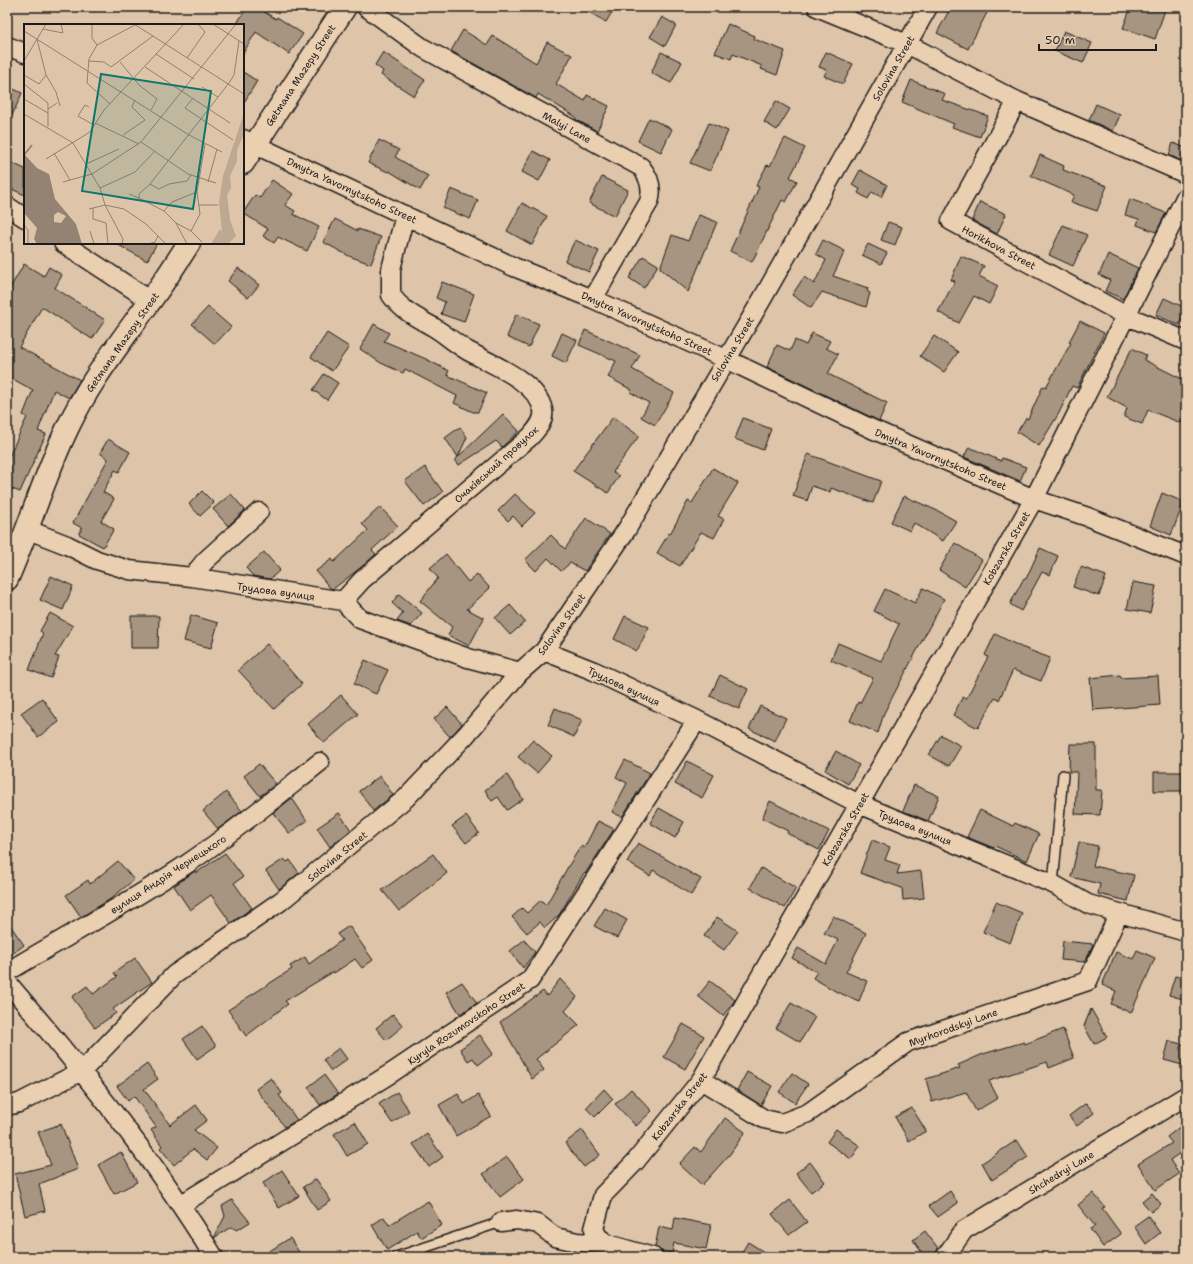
<svg xmlns="http://www.w3.org/2000/svg" width="1193" height="1264" font-family="'Shantell Sans',sans-serif">
  <rect width="100%" height="100%" fill="#dec4a8"/>
  <filter id="ink" filterUnits="userSpaceOnUse"><feTurbulence type="fractalNoise" baseFrequency=".025" numOctaves="2"/><feDisplacementMap in="SourceGraphic" scale="8" xChannelSelector="R" yChannelSelector="G"/><feConvolveMatrix kernelMatrix="1 2 1 2 8 2 1 2 1" color-interpolation-filters="sRGB"/></filter>
  <g filter="url(#ink)">
    <path fill="#a79581" stroke="#1c1c1c" d="M247,7H256L276,19L277,17L303,34L289,54L256,32L243,53V25H236Z
      M580,7H615L606,22Z
      M951,7H990L968,49L937,33Z
      M1131,7H1158L1165,10L1155,39L1123,28Z
      M662,17L676,25L665,46L650,37Z
      M728,24L755,36L754,39L785,51L777,75L761,69L762,66L733,54L731,59L715,53Z
      M463,30L487,45L493,36L536,63L547,42L572,55L556,84L585,101L587,95L609,106L597,131L575,119L576,117L538,94L536,98L451,51Z
      M1064,31L1092,43L1083,63L1055,51Z
      M383,52L425,80L414,96L381,75L383,71L375,65Z
      M661,52L682,62L671,83L651,73Z
      M826,52L853,64L843,84L824,76L827,70L819,67Z
      M243,72L257,81L243,104Z
      M911,80L945,94L942,100L988,116L980,137L952,127L954,124L902,102Z
      M7,86L22,93L7,127Z
      M776,101L790,109L777,130L764,122Z
      M1096,104L1120,115L1113,131L1089,120Z
      M649,118L672,129L661,152L638,141Z
      M709,123L728,131L710,171L690,163Z
      M785,138L805,148L790,177L797,181L786,202L782,200L752,262L730,251L759,187L756,186L767,165L770,166Z
      M379,140L399,150L395,157L428,176L420,190L389,171L388,172L368,163Z
      M1173,143L1186,148V163L1169,155Z
      M533,151L550,160L539,181L522,172Z
      M1040,155L1064,166L1063,170L1107,186L1097,211L1071,202L1074,195L1031,176Z
      M12,163L25,169V195L7,187V172Z
      M860,170L887,185L881,197L872,192L868,199L858,193L860,189L852,185Z
      M602,177L628,190L615,216L589,203Z
      M272,180L293,194L285,205L295,211L293,214L319,227L307,251L278,237L274,243L263,236L268,229L243,213L255,195L260,198Z
      M451,189L478,200L470,219L443,208Z
      M1130,199L1166,213L1156,232L1137,225L1139,219L1125,215Z
      M980,202L1006,214L997,234L972,220Z
      M522,203L547,216L532,245L507,231Z
      M699,215L717,222L688,292L660,268L672,235L688,241Z
      M335,219L358,231V229L381,237L371,264L349,256L323,242Z
      M888,222L902,227L895,245L881,240Z
      M1063,225L1087,235L1073,266L1049,255Z
      M575,240L599,251L589,272L565,261Z
      M823,240L845,251L833,276L868,288L867,291L870,293L866,307L822,292L811,308L792,295L804,277L814,284L826,260L816,254Z
      M115,243H157L147,261Z
      M868,244L887,253L881,264L862,255Z
      M1108,254L1138,268L1123,299L1105,291L1110,280L1099,275Z
      M643,256L658,265L644,288L629,278Z
      M961,256L984,266L979,276L998,286L989,304L974,296L959,323L938,312L955,281L951,280Z
      M24,264L44,276L49,267L62,275L55,288L105,320L92,339L42,307L19,347L80,380L69,398L54,390L38,431L46,434L20,492L7,487V461L27,417L23,415L33,390L7,376V293Z
      M238,268L259,285L248,298L228,281Z
      M442,282L474,294L464,322L441,314L445,302L436,298Z
      M1164,298L1186,308L1179,325L1156,315Z
      M208,307L231,327L215,344L192,324Z
      M516,314L539,324L529,347L507,337Z
      M1080,321L1104,333L1077,388L1072,386L1059,413L1039,446L1017,432L1026,418L1028,419L1043,386L1046,387L1071,343L1069,342Z
      M374,324L389,333L384,341L426,359L449,371L447,375L487,393L478,412H473L454,403L457,396L405,369L403,373L381,363L360,349Z
      M585,330L640,355L632,369L674,393L655,425L641,417L649,403L630,392L632,390L608,377L616,361L579,345Z
      M327,333L349,347L332,371L311,357Z
      M562,333L577,340L566,363L552,356Z
      M812,333L830,341L826,348L838,354L828,374L887,403L879,421L767,367L777,345L790,351L795,340L806,345Z
      M934,336L958,352L944,372L920,356Z
      M1132,348L1146,355L1144,360L1186,381V411L1181,423L1148,410L1142,424L1124,417L1127,408L1107,397Z
      M324,374L338,383L327,400L313,390Z
      M503,414L519,431L502,447L496,441L459,465L455,460L458,457L445,438L460,427L467,437L458,457Z
      M613,417L639,436L613,472L619,476L608,493L573,471Z
      M743,418L771,429L763,450L735,439Z
      M108,439L130,452L119,472L115,470L103,492L114,499L101,521L114,529L103,547L79,534L82,528L73,523L108,459L100,453Z
      M969,447L1001,461L1002,458L1026,467L1020,481L964,457Z
      M808,454L881,481L873,503L831,488L830,492L812,486L807,501L793,496Z
      M425,467L443,492L424,506L405,481Z
      M713,468L738,483L718,516L724,519L714,538L701,532L680,566L657,553L669,533L670,534L688,501L692,503Z
      M202,491L214,503L200,516L189,504Z
      M1162,493L1184,502L1171,535L1150,526Z
      M231,494L245,510L228,526L213,509Z
      M515,494L535,513L522,526L513,516L508,521L498,511Z
      M904,496L940,512L956,521L943,541L914,523L910,531L891,522Z
      M380,507L398,526L372,550L376,554L364,565L333,589L330,588L316,571L332,559L334,562L368,530L362,524Z
      M586,518L610,534L585,571L570,563L561,571L548,558L536,571L525,560L551,535L565,549Z
      M955,543L982,560L965,587L939,570Z
      M1040,548L1058,556L1050,575L1042,572L1021,611L1010,604L1024,578L1026,579Z
      M264,552L280,570L270,579L253,576L246,568Z
      M446,554L468,582L477,574L490,588L467,609L484,618L469,646L448,635L452,627L420,601L438,578L430,568Z
      M1081,567L1106,576L1099,596L1073,587Z
      M51,576L73,586L63,610L40,600Z
      M1133,582L1156,586L1150,613L1127,609Z
      M923,588L944,599L884,713L878,733L850,721L858,702L860,703L873,678L831,660L838,643L881,661L899,624L874,611L885,589L915,603Z
      M399,594L422,613L411,626L397,621L403,613L392,603Z
      M510,605L525,622L510,635L495,618Z
      M50,613L73,626L55,656L59,657L51,678L29,670L43,633L40,631Z
      M191,615L218,623L211,648L184,641Z
      M131,616H159L158,648H131Z
      M625,616L649,627L637,651L614,639Z
      M995,634L1021,647L1050,658L1041,681L1013,670L999,700L995,698L978,728L953,715L963,697L966,699L988,657L985,655Z
      M267,644L302,684L274,709L238,670Z
      M365,660L388,670L376,694L354,684Z
      M720,675L748,689L739,709L710,696Z
      M1120,675L1121,678L1158,676L1160,705L1093,710L1090,678Z
      M341,695L358,714L324,743L308,724Z
      M42,698L59,722L38,737L21,713Z
      M760,706L786,718L775,741L749,729Z
      M447,707L462,724L450,737L434,719Z
      M555,708L582,720L574,737L548,725Z
      M941,735L961,746L949,766L929,755Z
      M533,740L552,756L537,773L518,757Z
      M1070,744H1096V790H1102L1100,815L1075,814L1077,772H1069Z
      M836,751L859,765L848,784L825,770Z
      M625,760L650,773L622,817L612,812L627,783L616,777Z
      M687,761L714,775L702,798L675,784Z
      M259,764L276,784L260,796L244,776Z
      M1154,772H1186V791H1154Z
      M507,775L523,799L507,810L498,797L492,801L485,790Z
      M380,776L393,795L373,811L359,791Z
      M914,785L939,796L928,821L903,811Z
      M226,792L242,811L218,829L203,811Z
      M292,798L307,821L289,833L273,813Z
      M770,801L829,831L819,850L787,833L788,831L762,818Z
      M659,808L684,822L675,838L650,823Z
      M980,810L1013,826L1015,823L1039,834L1027,861L995,846L994,848L967,837Z
      M339,813L351,830L330,847L317,828Z
      M466,816L479,833L466,843L452,826Z
      M598,821L614,829L612,832L585,874L584,873L559,915L545,928L540,922L527,933L512,917L522,908L527,913L541,900L546,905L569,865L581,846L584,848Z
      M872,840L890,847L885,860L900,865L897,874L921,871L924,898L903,900L902,888L860,873Z
      M1079,842L1098,846L1093,866L1134,875L1128,901L1098,894L1100,884L1071,877Z
      M638,843L701,879L691,895L653,870L650,876L627,862Z
      M225,853L243,877L234,883L252,908L231,923L211,895L190,910L174,886L195,871L196,873Z
      M433,854L447,873L399,911L382,890Z
      M284,859L287,862L290,860L299,873L279,889L266,871Z
      M118,861L134,880L109,900L81,917L66,895L88,880L90,884Z
      M761,868L796,888L785,908L750,888Z
      M996,902L1022,913L1010,943L983,932Z
      M605,908L627,920L617,938L594,926Z
      M833,916L866,933L846,972L867,981L859,1001L837,992L813,978L817,972L792,958L798,948L826,964L838,940L824,933Z
      M717,917L738,931L724,950L704,936Z
      M7,921L24,945L7,958Z
      M349,926L373,960L362,968L355,959L334,973L333,972L285,1001L288,1004L246,1036L228,1010L292,969L290,966L305,957L309,964L342,940L337,934Z
      M524,940L535,952L523,968L510,951Z
      M1063,941L1093,944L1085,962L1061,960Z
      M1137,950L1155,958L1131,1013L1111,1004L1116,991L1102,985L1116,952L1133,959Z
      M135,958L152,982L113,1009L116,1013L95,1028L72,997L87,986L93,994L117,977L114,973Z
      M1175,976L1186,979V1000L1169,995Z
      M560,979L577,997L565,1011L579,1025L536,1059L544,1070L532,1079L500,1022L543,991L547,996Z
      M710,981L735,1000L723,1016L698,996Z
      M462,982L477,1003L460,1014L446,992Z
      M791,1003L815,1017L800,1042L776,1028Z
      M1091,1009L1107,1037L1094,1044L1084,1026Z
      M393,1014L403,1026L386,1040L376,1028Z
      M683,1024L704,1036L685,1069L664,1057Z
      M202,1026L216,1046L197,1059L183,1039Z
      M1063,1029L1074,1058L1049,1068L1047,1062L989,1081L998,1098L976,1111L966,1092L932,1102L926,1079L960,1068L958,1065L983,1054L1024,1042L1025,1044Z
      M480,1035L493,1054L478,1065L473,1058L468,1061L460,1049Z
      M1169,1041L1186,1045V1066L1164,1060Z
      M339,1048L347,1059L331,1071L323,1060Z
      M147,1064L158,1079L144,1089L170,1125L196,1105L207,1120L194,1130L217,1148L207,1160L193,1149L174,1165L160,1148L162,1146L151,1130L156,1127L134,1096L128,1101L117,1086Z
      M747,1072L772,1086L761,1105L737,1090Z
      M792,1073L808,1084L795,1103L779,1092Z
      M324,1075L338,1094L320,1105L308,1087Z
      M271,1078L282,1093L279,1095L297,1120L285,1127L256,1089Z
      M604,1089L613,1099L595,1117L586,1108Z
      M631,1089L652,1111L636,1126L615,1104Z
      M397,1092L409,1111L392,1123L379,1104Z
      M458,1094L464,1104L478,1095L491,1116L456,1136L439,1105Z
      M1086,1103L1094,1113L1077,1126L1069,1116Z
      M912,1108L926,1131L909,1141L895,1117Z
      M725,1118L745,1132L730,1154L702,1185L679,1164L695,1147L701,1152Z
      M355,1122L368,1144L347,1156L334,1134Z
      M1186,1122V1161L1180,1153L1170,1160L1179,1174L1155,1190L1138,1164L1172,1143L1167,1137Z
      M61,1124L78,1169L39,1184L45,1211L25,1216L15,1174L51,1165L38,1132Z
      M836,1129L860,1146L851,1159L827,1142Z
      M582,1130L600,1155L584,1167L565,1143Z
      M427,1134L443,1157L429,1167L413,1144Z
      M1017,1140L1028,1157L992,1180L982,1163Z
      M121,1152L137,1182L114,1194L98,1165Z
      M507,1157L524,1179L500,1197L483,1174Z
      M810,1162L825,1182L811,1192L796,1173Z
      M282,1170L299,1196L279,1208L263,1183Z
      M316,1179L331,1201L317,1210L303,1187Z
      M950,1191L958,1203L938,1217L929,1206Z
      M1093,1193L1105,1207L1102,1208L1121,1234L1103,1247L1090,1229L1095,1226L1078,1205Z
      M1152,1193L1161,1204L1151,1212L1142,1201Z
      M232,1200L250,1222L237,1230L231,1227L214,1238L225,1216L222,1206Z
      M790,1200L807,1222L789,1235L772,1214Z
      M428,1201L442,1225L421,1238L417,1231L387,1250L372,1225L384,1217L389,1225Z
      M1148,1216L1160,1233L1146,1244L1134,1226Z
      M675,1218L711,1225L706,1249L674,1243L672,1253L661,1251L655,1247L659,1227L673,1230Z
      M925,1231L938,1248L935,1257H925L913,1240Z
      M290,1238L302,1257H260Z
      M748,1242L772,1257H739Z"/>
    <g fill="none" stroke-linecap="round" stroke-linejoin="round">
      <g stroke="#1c1c1c" stroke-width="12">
        <path id="service" d="M1053,884L1063,775
          M396,1257L501,1222"/>
      </g>
      <g stroke="#1c1c1c" stroke-width="21">
        <path id="minor" d="M366,7L423,48L641,167C650,178 653,189 649,202L593,299
          M817,7L907,44L1017,101L1186,174
          M7,46L25,53
          M1017,101L951,221L1125,315L1186,341
          M243,139L514,267L593,299L726,359L872,429L1034,499L1088,517L1186,556
          M7,206L25,218
          M63,243L151,301
          M26,529L67,545L97,560L129,570L192,577L343,601L360,619L468,658L520,672
          M192,577L205,561L259,512
          M343,601L362,580L530,437C536,430 545,421 543,410C537,381 491,364 468,351C456,344 446,335 435,328C418,318 403,312 391,295V269L405,215
          M544,651L594,671L697,720L859,804L1053,884L1088,904L1186,932
          M7,972C67,936 129,903 187,864C233,833 276,797 320,762
          M7,982C82,1070 154,1159 214,1257
          M701,1080L764,1119L782,1123L808,1113L908,1042L1088,981L1119,913
          M7,1106L19,1103L82,1071L174,975L281,901L406,798L466,735L520,672L544,651L627,529L761,301L928,7
          M182,1204L393,1072L530,980L697,720
          M501,1222L517,1220L538,1224L555,1237L577,1242L608,1244L598,1237L594,1229L603,1195L635,1162L701,1080L1034,499L1186,196
          M608,1244L653,1257
          M945,1257L964,1230L1186,1096"/>
      </g>
      <g stroke="#1c1c1c" stroke-width="25">
        <path id="tertiary" d="M243,163L345,7
          M7,579C29,529 44,476 68,427C88,384 117,347 145,308C161,287 175,265 189,243"/>
      </g>
      <use href="#service" stroke="#eacfb1" stroke-width="9"/>
      <use href="#minor" stroke="#eacfb1" stroke-width="18"/>
      <use href="#tertiary" stroke="#eacfb1" stroke-width="22"/>
    </g>
  </g>
  <g text-anchor="middle" stroke-width="3" stroke-linejoin="round" paint-order="stroke">
    <g font-size="10" fill="#1c1c1c" stroke="#eacfb1">
      <text transform="translate(893 68) rotate(-60)" y="4">Solovina Street</text>
      <text transform="translate(300 75) rotate(-57)" y="4">Getmana Mazepy Street</text>
      <text transform="translate(567 127) rotate(29)" y="4">Malyi Lane</text>
      <text transform="translate(352 190) rotate(25)" y="4">Dmytra Yavornytskoho Street</text>
      <text transform="translate(999 247) rotate(28)" y="4">Horikhova Street</text>
      <text transform="translate(647 323) rotate(24)" y="4">Dmytra Yavornytskoho Street</text>
      <text transform="translate(122 342) rotate(-55)" y="4">Getmana Mazepy Street</text>
      <text transform="translate(732 349) rotate(-59)" y="4">Solovina Street</text>
      <text transform="translate(941 459) rotate(23)" y="4">Dmytra Yavornytskoho Street</text>
      <text transform="translate(496 464) rotate(-42)" y="4">Очаківський провулок</text>
      <text transform="translate(1006 548) rotate(-60)" y="4">Kobzarska Street</text>
      <text transform="translate(276 591) rotate(8)" y="4">Трудова вулиця</text>
      <text transform="translate(561 624) rotate(-54)" y="4">Solovina Street</text>
      <text transform="translate(624 686) rotate(25)" y="4">Трудова вулиця</text>
      <text transform="translate(915 827) rotate(22)" y="4">Трудова вулиця</text>
      <text transform="translate(845 829) rotate(-60)" y="4">Kobzarska Street</text>
      <text transform="translate(337 856) rotate(-39)" y="4">Solovina Street</text>
      <text transform="translate(168 874) rotate(-33)" y="4">вулиця Андрія Чернецького</text>
      <text transform="translate(466 1023) rotate(-34)" y="4">Kyryla Rozumovskoho Street</text>
      <text transform="translate(953 1027) rotate(-20)" y="4">Myrhorodskyi Lane</text>
      <text transform="translate(679 1106) rotate(-52)" y="4">Kobzarska Street</text>
      <text transform="translate(1061 1172) rotate(-31)" y="4">Shchedryi Lane</text>
    </g>
  </g>
  <g transform="translate(24 24)">
    <rect width="220" height="220" fill="#dec4a8"/>
    <path d="M220,89L219,112L213,126V137L206,152L207,164L203,171L206,196L212,212L204,220H187L196,205L198,208L195,178L199,152Z" fill="#bda891"/>
    <path d="M0,130L13,144L25,150L31,175L52,200L58,220H13L10,215L13,204L0,189ZM34,188L42,192L37,199L30,198V191Z" fill="#948372" fill-rule="evenodd"/>
    <path fill="none" stroke="#948372" stroke-width="2" d="M0,131L8,121"/>
    <path fill="none" stroke="#908170" stroke-width="1" d="M68,0V14L73,21M110,0L220,70M189,0L220,20M19,5L39,9L37,0M0,7L165,111L198,128M13,15L22,51L32,68L36,82M132,30L170,55M163,34L181,8L174,0M0,37L22,0M65,37L80,38L87,43L129,12M96,38L115,61L133,75L127,86M121,43L206,99M0,51L15,60L22,51M0,60L24,79V85M178,63L194,73M169,74L161,84L209,116M0,75L24,89M86,80L63,59L65,35L73,21L111,1M65,83L61,81L54,92L70,101M0,90L49,119L76,164L81,181L99,215L98,220M71,99L115,120M24,103V85L33,79M99,111L121,96L108,83L111,76M117,118L164,150L192,159M30,129L46,156M22,135L66,108L80,86L160,0M62,140L95,125M39,158L68,150L117,118L212,0M184,158L193,125M126,160L135,165L145,160L163,157L167,151M76,164L111,148L131,127M105,170L115,174V170L126,160L205,59L210,51L215,17M115,174L140,187L152,199L163,220M175,181H194M69,184V195L82,199L84,220M65,185L81,181L100,185L122,200L142,220M140,187L148,178L173,168M152,199L167,207L178,218M0,201L4,206V220M66,207L70,220M167,207L176,190L173,168L181,120M124,220L131,218L134,212"/>
    <path fill="#0f766e" fill-opacity="0.15" stroke="#0f766e" stroke-width="2" d="M77,50L187,67L169,185L58,167Z"/>
    <rect width="220" height="220" fill="none" stroke="#1c1c1c" stroke-width="2"/>
  </g>
  <rect width="1193" height="1264" fill="none" stroke="#eacfb1" stroke-width="24"/>
  <rect x="12" y="12" width="1169" height="1240" fill="none" stroke="#1c1c1c" stroke-width="1.5" filter="url(#ink)"/>
  <path d="M1039 44v6h117v-6" fill="none" stroke="#1c1c1c" stroke-width="2"/>
  <text x="1045" y="44" font-size="12" fill="#1c1c1c" stroke="#eacfb1" stroke-width="3" paint-order="stroke">50 m</text>
</svg>
